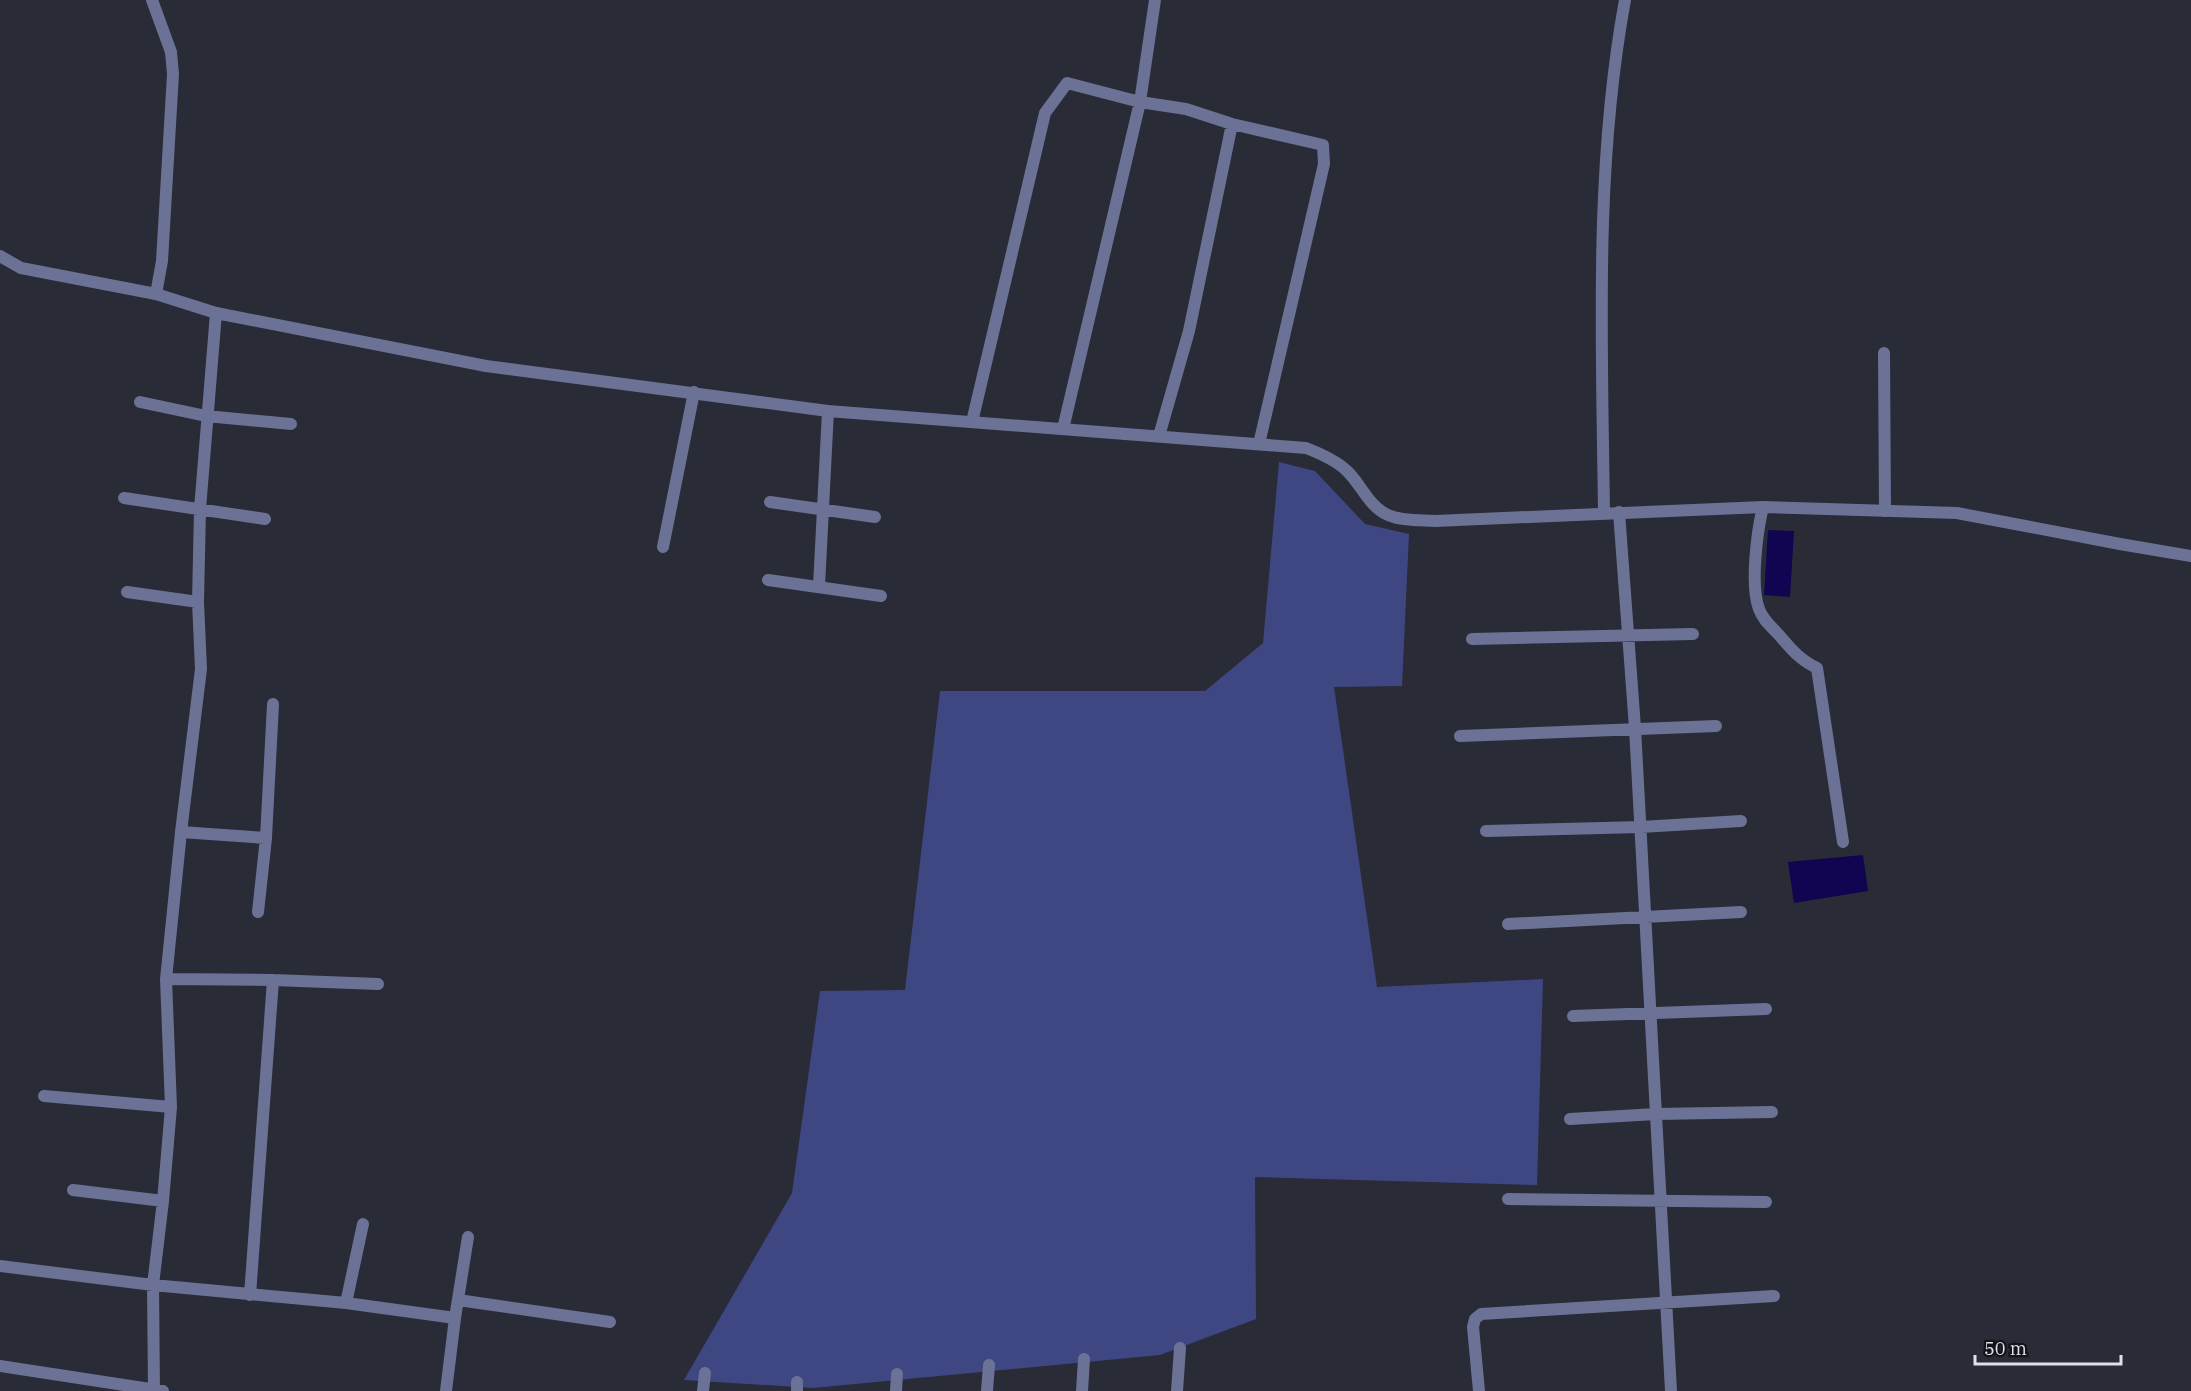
<svg xmlns="http://www.w3.org/2000/svg" width="2191" height="1391" font-family="'IBM Plex Serif',serif">
  <rect width="100%" height="100%" fill="#292b36"/>
  <path fill="#3f4783" d="M1279,462L1315,471L1365,524L1409,534L1402,686L1334,687L1377,987L1543,979L1537,1185L1255,1177L1256,1319L1160,1355L813,1388L684,1380L792,1193L820,991L905,990L940,691H1205L1263,643Z"/>
  <path fill="#110451" d="M1768,530L1794,531L1790,597L1764,595Z
    M1863,855L1868,891L1794,903L1788,862Z"/>
  <g fill="none" stroke-linecap="round" stroke-linejoin="round">
    <path stroke="#6b7296" stroke-width="12" d="M152,0L171,52L173,74L162,261L156,294
      M1884,353L1885,511
      M140,402L206,416L291,424
      M972,422L1045,113L1067,83L1140,102L1186,109L1232,124L1323,145L1324,164L1259,444
      M1063,429L1140,102L1155,0
      M1159,436L1189,331L1232,124
      M124,498L265,519
      M770,502L875,517
      M1763,507C1757,531 1750,586 1759,609C1763,620 1771,626 1779,635C1791,649 1800,660 1817,668L1843,842
      M1619,512L1635,728L1671,1391
      M1604,513C1602,342 1594,169 1625,0
      M663,547L694,392
      M768,580L881,596
      M819,586L828,411
      M127,592L198,602
      M1472,639L1693,634
      M1460,736L1716,726
      M1486,831L1641,827L1741,821
      M181,832L266,838
      M258,912L266,838L273,704
      M1508,924L1741,912
      M166,979L273,980L378,984
      M1573,1016L1766,1009
      M44,1096L171,1107
      M1570,1119L1656,1114L1772,1112
      M73,1190L163,1201
      M1508,1199L1766,1202
      M0,1266L153,1285L346,1303L455,1318
      M250,1295L273,980
      M458,1300L610,1322
      M346,1303L363,1224
      M0,1366L163,1391
      M154,1391L153,1285L163,1201L171,1107L166,979L181,832L201,669L198,602L200,509L216,313
      M446,1391L455,1318L468,1237
      M703,1391L705,1373
      M797,1391V1382
      M896,1391L897,1374
      M987,1391L989,1365
      M1082,1391L1084,1359
      M1177,1391L1180,1348
      M1479,1391L1473,1327L1475,1319L1481,1314L1774,1296"/>
    <path stroke="#6b7296" stroke-width="12" d="M0,256L21,268L156,294L216,313L486,366L828,411L1306,448C1319,453 1336,460 1347,471C1361,484 1369,507 1388,515C1402,521 1419,520 1435,521L1763,507L1957,513L2120,544L2191,556"/>
  </g>
  <path d="M1975 1355v9h146v-9" fill="none" stroke="#dfe1e8" stroke-width="3"/>
  <text x="1984" y="1355" font-size="18" fill="#dfe1e8" stroke="#131419" stroke-width="4.5" paint-order="stroke">50 m</text>
</svg>
